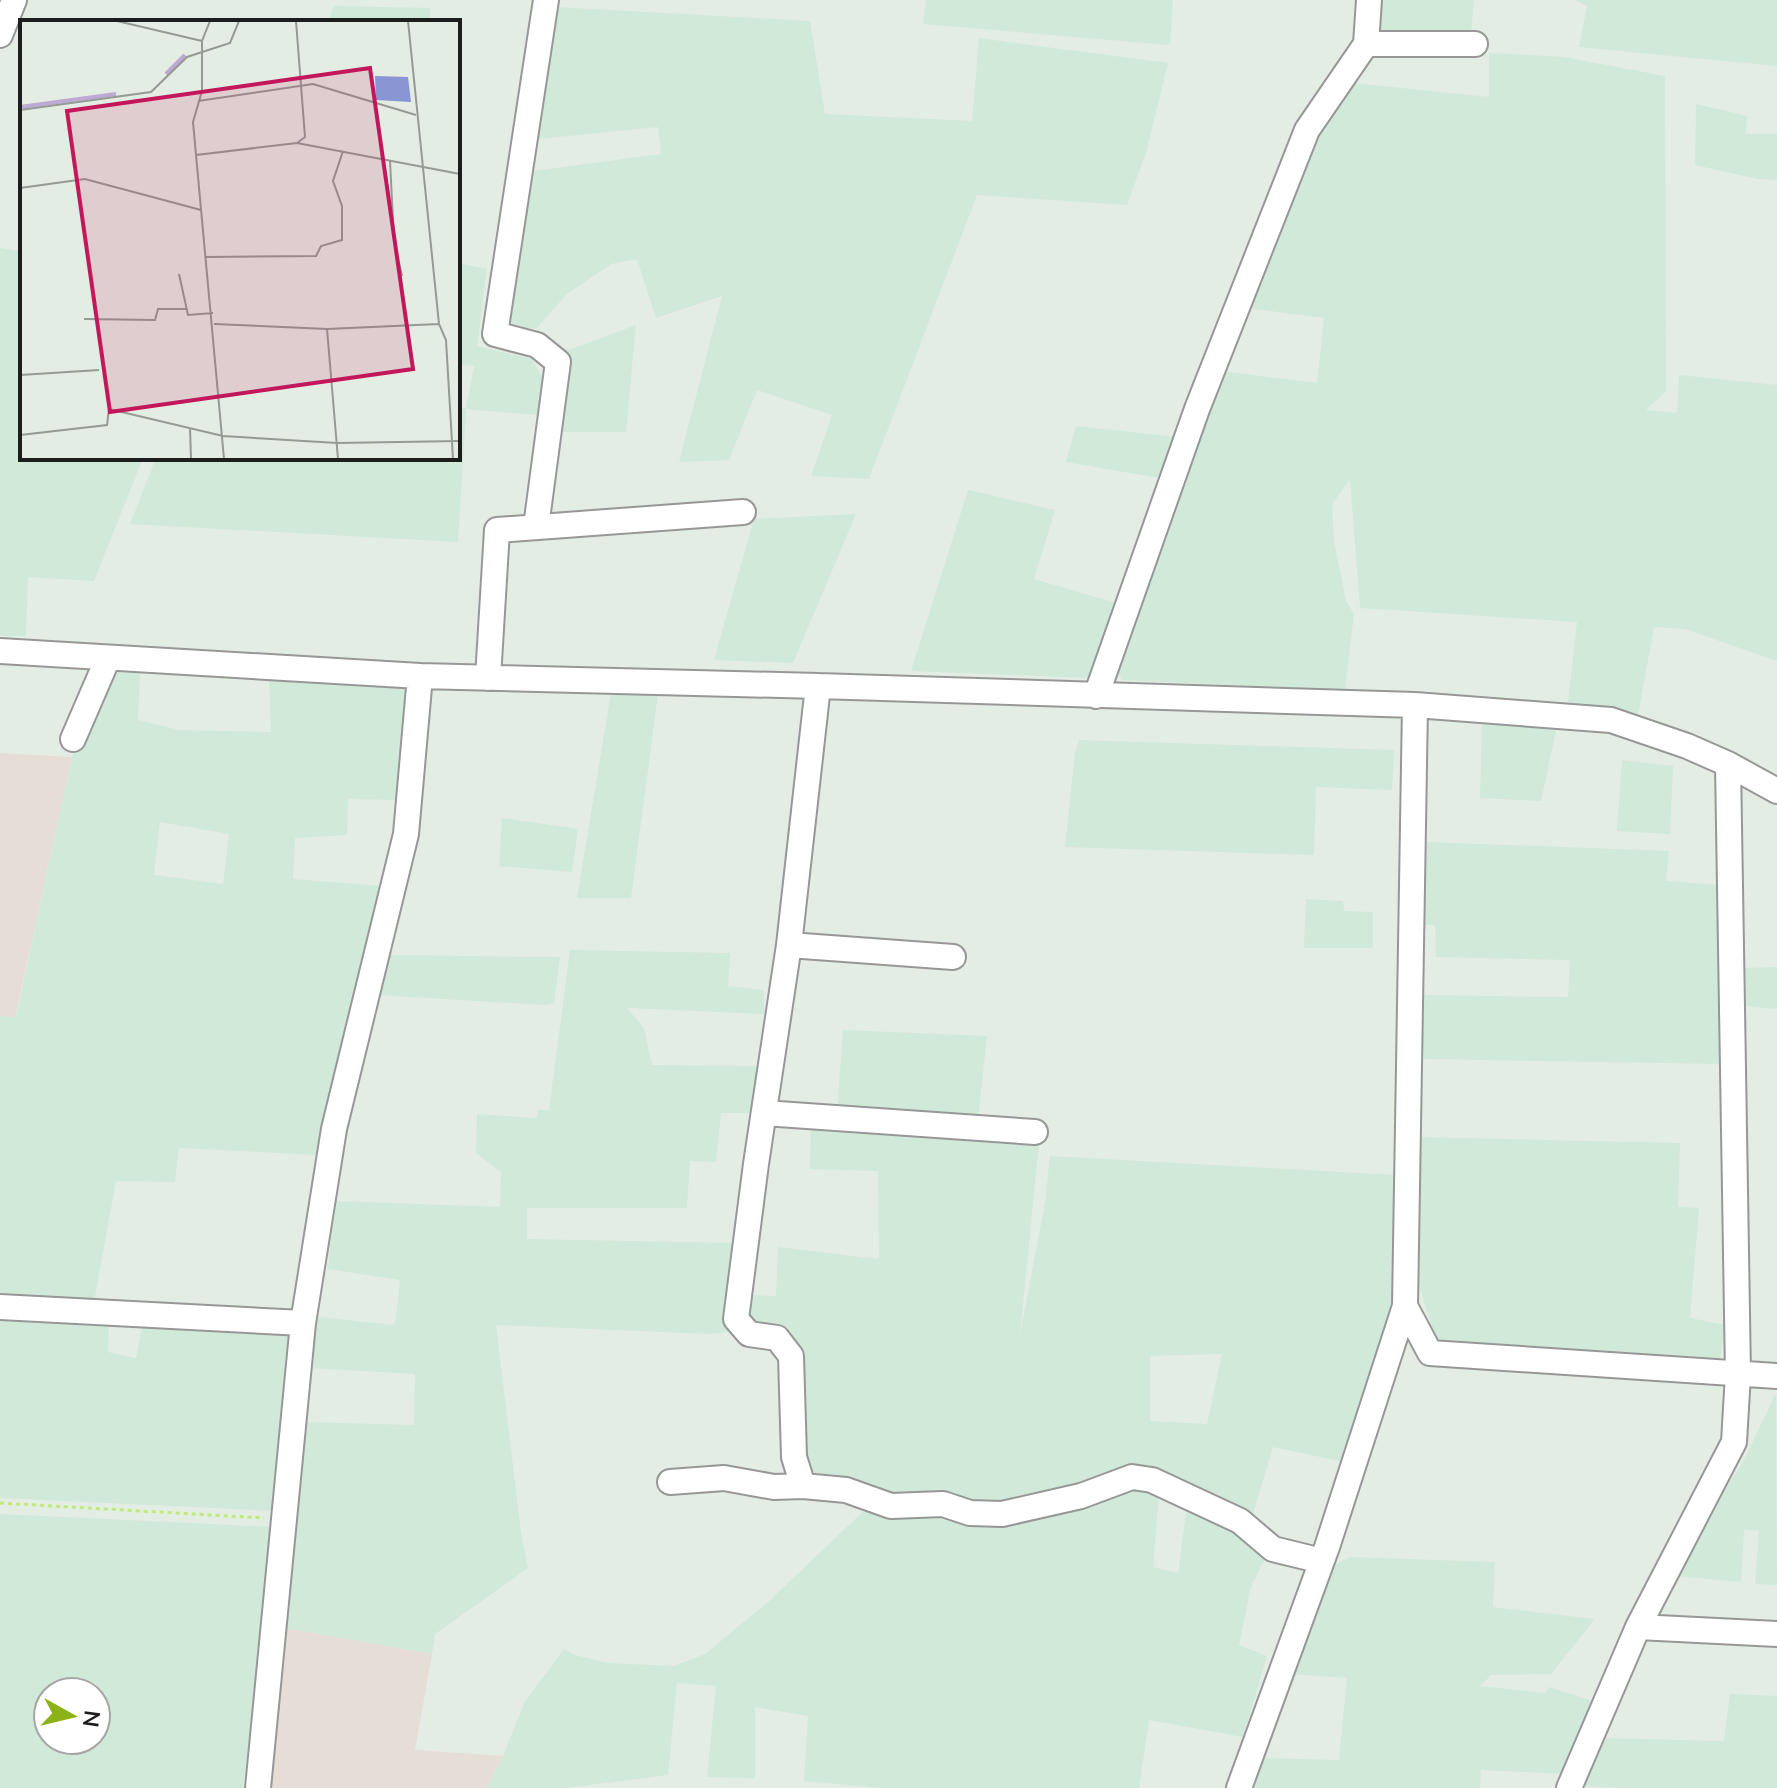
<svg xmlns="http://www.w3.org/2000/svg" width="1777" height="1788" font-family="Mulish,sans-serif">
  <rect width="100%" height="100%" fill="#e4ede3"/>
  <path fill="#e5ddd6" d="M0,753L72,757L15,1018L0,1016Z
    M286,1628L432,1654L415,1750L503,1756L487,1788H268Z"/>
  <path fill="#d1e9d9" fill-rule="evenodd" d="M926,0H1173L1170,45L923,24Z
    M1380,0H1474L1471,33L1379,34Z
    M1575,0H1777V66L1579,47L1587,6Z
    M334,6L430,8V22H328Z
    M556,7L810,21L825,114L972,121L979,38L1168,63L1146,153L1127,205L977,195L869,479L811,476L832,415L757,390L729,460L679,462L722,296L656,318L637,259L611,264L567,294L536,329L506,326L533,171L661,154L658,127L538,139Z
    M1489,53L1564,57L1665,76L1666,391L1646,410L1677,413L1679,375L1777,385V661L1685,629L1654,627L1638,715L1568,702L1577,622L1360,608L1350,479L1332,504L1334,540L1346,601L1354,614L1345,690L1122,680L1117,670L1221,371L1317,383L1324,318L1248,308L1322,127L1353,83L1489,97Z
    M1696,104L1747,116L1746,134H1777V180L1758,179L1695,165Z
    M0,248L22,251V458H143L94,581L28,577L26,636H0Z
    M458,263L487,269L477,346L531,359L542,376L538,415L466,409L458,542L130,524L156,458H458V408H466L474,366L458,365Z
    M636,325L626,432H556L563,352Z
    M1076,426L1176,437L1165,479L1066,462Z
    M968,490L1055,510L1034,579L1116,603L1090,678L911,671Z
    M856,514L793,663L714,660L754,519Z
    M106,671L140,673L138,720L179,730L271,732L269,680L409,685L399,800L348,799L347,835L295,838L293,879L384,886L319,1155L179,1148L175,1182L116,1181L94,1302L0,1295V1016L16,1017L72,757ZM160,822L229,834L223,884L154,875Z
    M611,692L658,694L631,898H577Z
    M1482,724L1557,726L1541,801L1480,798Z
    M1079,740L1394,750L1392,790L1316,787L1314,855L1065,847L1075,753Z
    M1622,760L1673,766L1670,834L1617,831Z
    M502,818L578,829L572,872L499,866Z
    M1427,842L1669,851L1666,881L1719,885L1722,999L1721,1064L1423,1059V995L1568,997L1570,960L1436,957L1435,925H1423Z
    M1306,899L1343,901L1344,911L1373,912V948H1304Z
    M570,950L730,953L728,986L764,990V1014L627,1008L644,1028L652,1065L759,1066L752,1113H721L716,1162L690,1161L687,1208H527V1239L735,1243L728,1332L710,1334L496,1325L521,1532L528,1568L435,1634L432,1654L286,1628L293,1516L306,1422L414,1425L415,1374L310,1368L318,1317L394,1325L396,1318L400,1280L328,1269L331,1235L337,1201L500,1207L501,1172L476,1153L477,1114L536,1118L539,1110H549Z
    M387,955L560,957L554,1003L545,1005L377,995Z
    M1777,967V1009L1742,1006L1741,968Z
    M843,1030L987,1036L978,1119L837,1112Z
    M811,1128L1039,1143L1020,1335L1045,1203L1050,1156L1395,1175L1392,1303L1377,1363L1344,1462L1273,1447L1253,1514L1190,1488L1098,1477L999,1507L892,1498L809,1478L801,1458L799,1354L753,1326L746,1317L749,1295L776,1296L778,1247L879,1259L878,1171L810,1169ZM1222,1354L1207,1424L1150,1421V1356Z
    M1417,1137L1680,1143L1678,1207L1699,1208L1690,1318L1726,1325L1719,1365L1439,1345L1434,1335L1418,1281Z
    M0,1317L109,1324L108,1352L136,1358L142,1326L291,1332L277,1511L0,1498Z
    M1776,1393L1777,1585L1755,1584L1759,1531L1744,1529L1741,1582L1675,1576L1701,1523L1742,1464Z
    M1134,1486L1159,1493L1153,1567L1178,1573L1187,1505L1236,1529L1266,1556L1251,1587L1239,1645L1267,1656L1243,1737L1149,1720L1139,1788H880L804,1781L808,1716L755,1707V1778L707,1777L716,1686L677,1683L668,1775L567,1788H487L503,1756L524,1703L564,1649L575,1655L607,1663L674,1666L705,1654L768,1602L868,1507L940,1511Z
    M0,1514L274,1527L243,1788H0ZM48,1692H96V1740H48Z
    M1350,1557L1495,1562L1493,1607L1595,1619L1551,1674L1491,1675L1480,1686L1546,1693L1549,1687L1596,1702L1563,1774L1481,1770L1480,1788H1248L1259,1758L1339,1760L1347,1678L1291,1674L1335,1565Z
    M1730,1694L1777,1696V1788H1620L1580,1786L1600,1738L1724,1741Z"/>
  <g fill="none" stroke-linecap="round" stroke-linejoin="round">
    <g stroke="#979797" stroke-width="28">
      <path id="minor" d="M0,35L14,0
        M1366,44H1475
        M536,527L558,362L537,345L495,334L546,0
        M0,651L420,676L818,686L1415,705L1611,720L1687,746L1728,764L1777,791
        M488,678L497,530L743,512
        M818,686L789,945L756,1164L736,1319L749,1334L777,1338L791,1356L794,1457L803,1486L846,1490L891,1506L943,1504L970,1513L1002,1514L1081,1496L1132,1477L1152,1480L1240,1521L1273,1549L1322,1561
        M1096,696L1197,409L1307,130L1366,44L1369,0
        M73,739L108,658
        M789,945L953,957
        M764,1113L1035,1132
        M1405,1306L1430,1353L1777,1376
        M0,1307L303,1323
        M670,1482L724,1478L774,1487L803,1486
        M1638,1627L1777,1634
        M258,1788L303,1323L334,1129L406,834L420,676
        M1239,1788L1327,1547L1405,1306L1415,705
        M1569,1788L1638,1627L1734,1442L1738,1374L1728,764"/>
    </g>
    <path stroke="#c2e979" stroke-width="3" stroke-dasharray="4 4" stroke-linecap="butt" d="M0,1503L264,1518"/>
    <use href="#minor" stroke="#fff" stroke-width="24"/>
  </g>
  <g transform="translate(20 20)">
    <rect width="440" height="440" fill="#e4ede3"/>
    <path d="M355,56L388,57L391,82L356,80Z" fill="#8a95d3"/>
    <path fill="none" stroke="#bea9d5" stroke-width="4" d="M146,54L165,35M0,87L96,74"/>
    <path fill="none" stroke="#949a94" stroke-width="2" d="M97,1L182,21M190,1L182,21V71L173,102L204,439M276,1L285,117L277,123M388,1L419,304L426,320L433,439M178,81L293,64L396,95M0,90L131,72L167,37L210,23L219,1M176,135L277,123L440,154M370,141L374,220L382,256M0,168L65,159L181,190M186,237L296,236L301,226L322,220V186L313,161L323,131M159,254L168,295L193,293M64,299L135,300L138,289H166M194,304L307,309L419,304M307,309L318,439M0,355L79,350M170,408L171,439M0,415L87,405L89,389L203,416L317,423L440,421"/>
    <path fill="#c2185b" fill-opacity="0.15" stroke="#c2185b" stroke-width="4" d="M350,48L393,349L90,392L47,91Z"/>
    <rect width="440" height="440" fill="none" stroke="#1d1d1d" stroke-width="4"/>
  </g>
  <g transform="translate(72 1716) rotate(98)"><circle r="38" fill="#ffffff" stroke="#a5a5a5" stroke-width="2"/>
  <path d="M0-6L14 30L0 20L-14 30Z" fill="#8cb218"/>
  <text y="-12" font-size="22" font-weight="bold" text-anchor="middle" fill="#1d1d1d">N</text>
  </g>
</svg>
